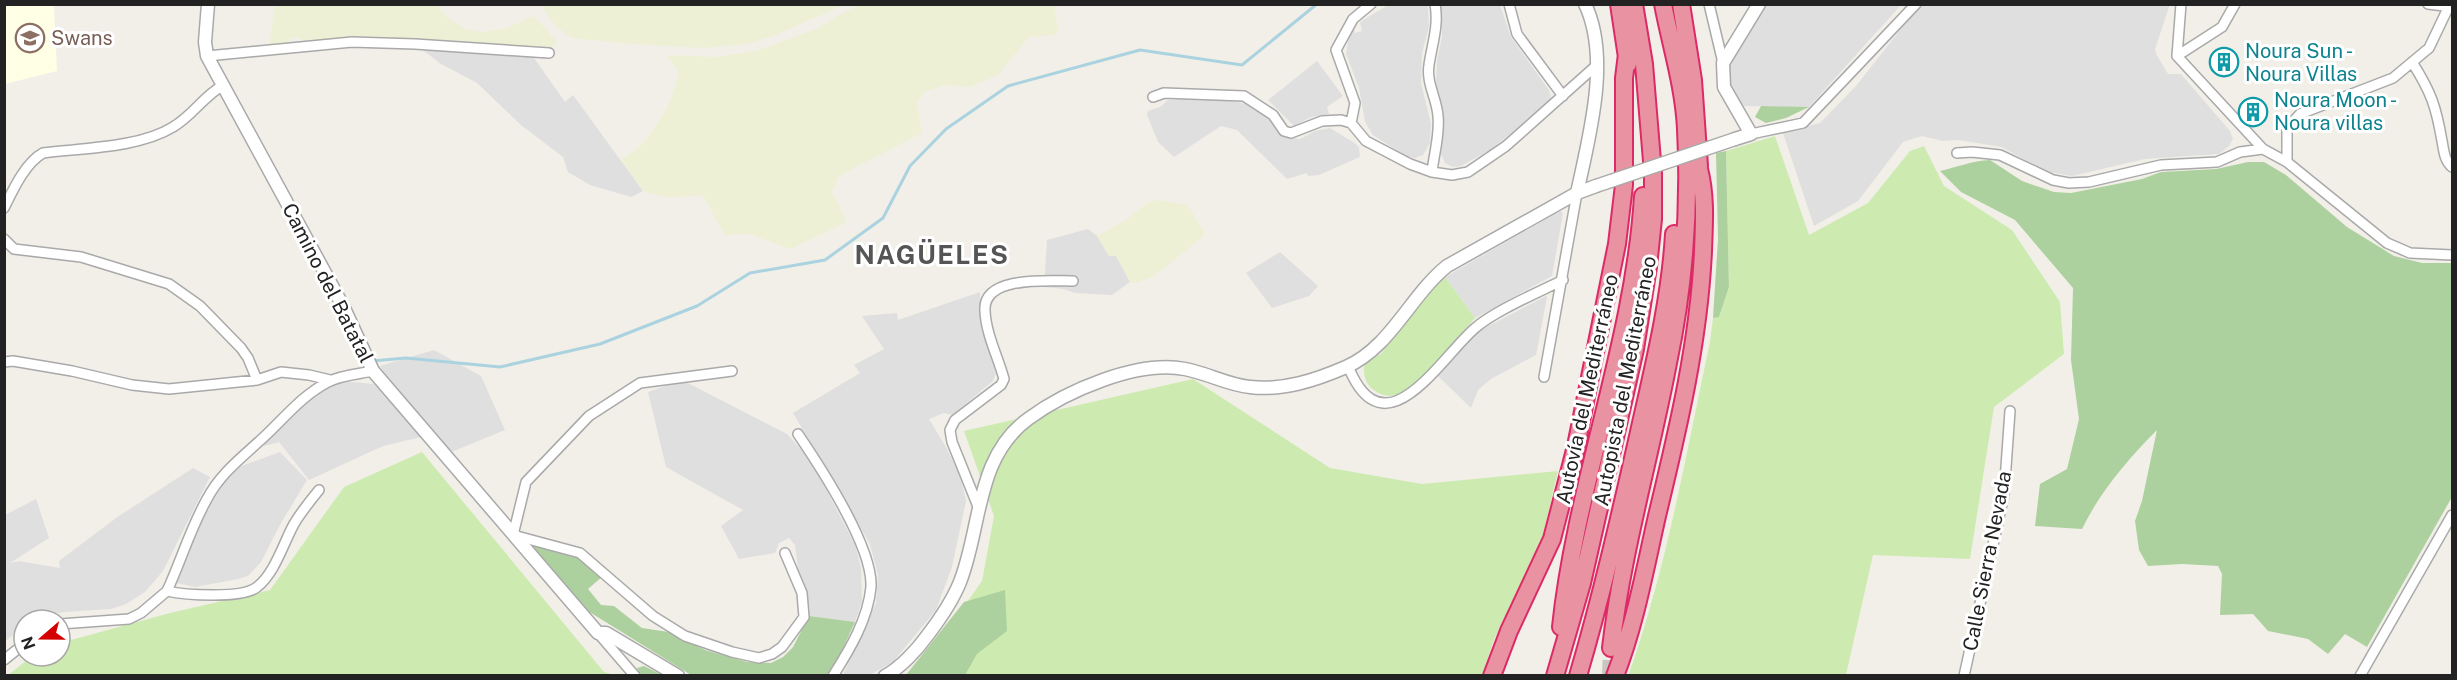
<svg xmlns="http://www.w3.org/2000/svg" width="2457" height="680" font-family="'Public Sans',sans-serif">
  <rect width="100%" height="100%" fill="#f2efe9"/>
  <path fill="#e0dfdf" d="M2170,4L2155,49L2156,54L2168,74H2181L2230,131L2233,139L2229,146L2219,154L2145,159L2072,176L2044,171L2002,147L1958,140L1943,141L1922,136L1903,142L1858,201L1814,226L1783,133L1820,123L1856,86L1915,11L1924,5Z
    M1388,5H1428V6L1429,26L1422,53L1421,83L1431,124L1430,143L1423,155L1415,158L1407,157L1373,135L1365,122L1359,88L1346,54L1349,36L1354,29L1355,33L1362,31L1360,22Z
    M1441,5H1500L1511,37L1549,90L1551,98L1547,105L1490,150L1461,166L1453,167L1445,163L1441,154L1443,125L1436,82L1437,60L1442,37Z
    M1766,5H1901L1809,107L1740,106L1730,86L1727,66Z
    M420,48L469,53L532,55L565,102L573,95L643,191L631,197L590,185L568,172L563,157L521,125L477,83L441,64Z
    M1317,61L1343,96L1327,107L1329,114L1311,117L1294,126L1268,100Z
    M1185,99H1215L1249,104L1265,113L1280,132L1294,138L1300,139L1315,131L1330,128L1356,144L1359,147L1360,157L1319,175L1308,176L1307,173L1287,179L1237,130L1221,126L1174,157L1158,142L1147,115L1148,111L1160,107L1168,100Z
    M1560,211L1563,213L1552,276L1475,318L1445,277Z
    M1088,229L1097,236L1109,256L1116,255L1130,282L1112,295L1075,293L1063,289L1044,287L1047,240Z
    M1280,252L1318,286L1309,296L1272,308L1246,273Z
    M980,292L981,318L996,374L993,381L952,415L944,413L929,419L947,449L961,478L966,501L952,567L936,610L893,662L870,675H843L876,603L878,575L870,544L793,413L860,373L854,365L884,349L862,316L897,313L898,320Z
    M1546,296L1547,297L1536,355L1491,379L1478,390L1471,408L1438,376L1474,336L1483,329Z
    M434,350L481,376L505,430L449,453L390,382L380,366Z
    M682,380L787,434L811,460L855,545L861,568L862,601L855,622L809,616L810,609L798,568L795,545L789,538L779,543L775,553L739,559L721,526L743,510L666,467L648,392Z
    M341,381L374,384L421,437L383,446L309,480L279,442L264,446L262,441L312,396Z
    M280,452L307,480L281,523L261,562L248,576L238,579L195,587L177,583L175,579L194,536L220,488L236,468Z
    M193,468L210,477L163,571L145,592L126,604L111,609L65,612L24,620V627L5,641V515L36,499L49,538L10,563L19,561L60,568L59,561L116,518Z"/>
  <path fill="#ffffe5" d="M5,4L54,5L57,71L5,84Z"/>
  <path fill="#eef0d5" d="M275,4L437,5L448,18L467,30L485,32L506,28L534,16L556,40V45L548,48L360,37L302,42L301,37L289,39V43L269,45Z
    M541,5V4L843,5L776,35L747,44L701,48L633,44L572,38L555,26Z
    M857,5H1054L1058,31L1055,35L1029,37L998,75L969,87L945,85L923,93L917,103L922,133L839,176L832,192L847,222L790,249L750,234L724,235L703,195L670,198L643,191L621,160L639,147L655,128L670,102L677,81L678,70L666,55L716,57L756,51L816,29Z
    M1157,200L1188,205L1204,232L1203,237L1154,276L1136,283L1130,282L1116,256H1109L1097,236L1126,220L1147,203Z"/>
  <path fill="#cdebb0" d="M1775,136L1809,235L1868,203L1910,151L1924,146L1944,186L2012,230L2060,302L2064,354L1994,407L1970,559L1873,555L1846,675L1628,676C1667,568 1686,453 1710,342L1713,318L1719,317L1729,287L1726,151Z
    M1445,277L1475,318C1459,336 1416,390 1396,395C1388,397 1380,395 1374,390C1365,385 1362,371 1365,362L1381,354L1428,290Z
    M1193,379L1330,468L1422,484L1558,471L1543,535L1493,642L1483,675L915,676L982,581L994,516L964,431Z
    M422,452L604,672L615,675L7,676L32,656H60V643L170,613L270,590L344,487Z"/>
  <path fill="#add19e" d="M1761,106L1809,107L1786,118L1766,123L1755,117Z
    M1726,151L1729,287L1719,317L1713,318L1718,239L1716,153Z
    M1990,160L2022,181L2054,192L2071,193L2142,179L2161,172L2216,169L2248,162H2264L2286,175L2347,227L2394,256L2422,263H2452V497L2367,647L2345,634L2328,654L2308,639L2268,631L2253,614L2220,615L2222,574L2218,566L2182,564L2148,566L2139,550L2135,521L2142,501L2157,430C2128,459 2100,492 2082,529L2035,526L2040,484L2067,469L2079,419L2071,360L2073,288L2015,220L1961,192L1940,171C1957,167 1972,161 1990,160Z
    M529,543L550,550L580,556L603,576L588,589L601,605L614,606L642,628L669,632L705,650L747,662L771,663L783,657L793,647L809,616L855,622L834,668L827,675H691L575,603L531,549Z
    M1005,590L1007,631L977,654L965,675H906L964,602Z
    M644,666L662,675H640L637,668Z"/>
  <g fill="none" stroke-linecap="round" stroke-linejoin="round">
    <path stroke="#aad3df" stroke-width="3" d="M372,361L406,358L500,367L600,344L697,306L750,273L825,260L883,218L910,166L946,129L1008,86L1140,50L1242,65L1317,4"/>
    <path stroke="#c8c6c1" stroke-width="16" stroke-dasharray="16 8" stroke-linecap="butt" d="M1610,676L1611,648"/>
    <g stroke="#a9a9a9" stroke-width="12">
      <path id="minor" d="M1509,4L1517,34L1563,96
        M1709,4L1723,63
        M2181,4L2177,56L2263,149L2287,162
        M2428,4L2452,7
        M2450,4L2429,48L2393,78L2300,114L2287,128V162L2387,243L2410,253L2452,255
        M207,56L352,42L415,44L549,53
        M2177,56L2222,27L2235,4
        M2412,62C2431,92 2436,106 2442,141C2444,151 2444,160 2452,167
        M1153,97L1164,93L1244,96L1273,115L1284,131L1291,133L1322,121L1341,120L1351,123L1366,141L1410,164L1432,172L1452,175L1468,172L1506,146L1598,64
        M1351,123L1355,103L1336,50L1353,19L1371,4
        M1751,134L1803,123L1916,4
        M1957,153L1972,152L2000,155L2053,180L2069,183L2089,182L2161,165L2217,162L2240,152L2263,149
        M1432,172C1434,153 1440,135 1438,116C1437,99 1426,83 1429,65C1432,44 1439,26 1435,4
        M4,208C13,190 25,163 43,153C82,148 139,148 173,127C192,116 204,96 222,86
        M4,239L14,249L81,257L169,284L200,306L241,348L248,358L257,380
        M4,362L13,361L72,371L132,385L169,389L257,380L281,372L309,375L330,380
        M1348,366C1384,455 1439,360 1474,329C1494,311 1539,292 1563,280
        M732,371L640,383L589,416L526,482L513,535L580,553L653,616L685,636L732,652L759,658L772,654L782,647L804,617L802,593L785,553
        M1544,377L1577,193
        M798,434C821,468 873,547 871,587C868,619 850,649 833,676
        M979,509L952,442L950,430L955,420L1001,385L1004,379C998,357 986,334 985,311C982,275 1050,281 1073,281
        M167,591C181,561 190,529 207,499C221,472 244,456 266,435C286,416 303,395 328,382C341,375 359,374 373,371
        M60,624L129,619L141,613L167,591C184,595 243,599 257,587C275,573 283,544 294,524C301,512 310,501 319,490
        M598,633L635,676
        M4,660L24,644
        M1964,676L2004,495L2010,411
        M2360,676L2452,515"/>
    </g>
    <g stroke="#a9a9a9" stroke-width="15">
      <path id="tertiary" d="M208,4L205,42L207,56L343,306L373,371L598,633H606L678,676
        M1735,139L1751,134L1724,87L1723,63L1759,4
        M1577,193C1589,137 1611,58 1585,4
        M885,676C900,668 917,650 927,636C940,619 952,602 960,582C982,526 975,458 1028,419C1066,391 1137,360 1185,369C1207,373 1228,385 1250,387C1283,391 1316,380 1346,367C1391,347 1410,296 1447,266L1577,193L1596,186"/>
    </g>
    <g stroke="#dc2a67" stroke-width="20">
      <path id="motorway" d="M1619,4L1628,64
        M1681,4L1693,80L1699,166
        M1561,627C1576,482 1634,343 1643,196
        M1611,648C1622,552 1650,458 1668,363C1684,287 1690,207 1686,129C1684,86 1671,46 1663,4
        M1492,676L1509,631L1552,539L1576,446L1617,244L1624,185V78L1627,54
        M1555,676L1582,583L1635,349L1648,267L1653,219V173L1644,64L1634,4
        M1578,676C1601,598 1619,520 1637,441C1652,373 1670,304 1674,234
        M1615,676C1635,625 1645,569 1657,516C1678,429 1699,341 1703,251C1704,223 1706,196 1699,169"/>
    </g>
    <use href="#minor" stroke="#fff" stroke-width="9"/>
    <use href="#tertiary" stroke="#fff" stroke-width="12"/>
    <use href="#motorway" stroke="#e892a2" stroke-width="16"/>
    <g stroke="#a9a9a9" stroke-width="15" stroke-linecap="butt">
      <path id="tertiary-bridge" d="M1596,186L1735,139"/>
    </g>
    <use href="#tertiary-bridge" stroke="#fff" stroke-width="12"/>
  </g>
  <defs>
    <g id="school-ring" transform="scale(1.5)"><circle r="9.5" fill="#fff" stroke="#8d6e63" stroke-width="1.5"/><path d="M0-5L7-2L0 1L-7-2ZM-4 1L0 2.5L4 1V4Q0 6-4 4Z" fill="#8d6e63"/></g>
    <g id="building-ring" transform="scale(1.5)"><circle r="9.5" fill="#fff" stroke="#0f9aa8" stroke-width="1.5"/><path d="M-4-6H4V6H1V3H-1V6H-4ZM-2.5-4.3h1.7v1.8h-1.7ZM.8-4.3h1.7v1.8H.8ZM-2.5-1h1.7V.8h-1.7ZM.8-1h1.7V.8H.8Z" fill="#0f9aa8"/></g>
  </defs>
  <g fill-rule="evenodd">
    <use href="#school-ring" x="30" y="38"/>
    <use href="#building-ring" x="2224" y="62"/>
    <use href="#building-ring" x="2253" y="112"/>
  </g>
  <g text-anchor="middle" stroke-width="6" stroke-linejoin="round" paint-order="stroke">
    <g font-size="20" fill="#785e54" stroke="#fff" text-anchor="start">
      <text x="51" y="45">Swans</text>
    </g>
    <g font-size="20" fill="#0d838f" stroke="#fff" text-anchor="start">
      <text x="2245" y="58">Noura Sun -<tspan x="2245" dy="23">Noura Villas</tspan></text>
      <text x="2274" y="107">Noura Moon -<tspan x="2274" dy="23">Noura villas</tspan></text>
    </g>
    <g font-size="20" fill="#222" stroke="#fff">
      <text transform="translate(328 283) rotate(63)" y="7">Camino del Batatal</text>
      <text transform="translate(1625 381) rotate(-79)" y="7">Autopista del Mediterráneo</text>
      <text transform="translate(1587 389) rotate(-78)" y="7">Autovía del Mediterráneo</text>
      <text transform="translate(1987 561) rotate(-79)" y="7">Calle Sierra Nevada</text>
    </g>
    <g font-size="26" font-weight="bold" letter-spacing="1.5" fill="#555" stroke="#fff">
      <text x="932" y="264">NAGÜELES</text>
    </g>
  </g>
  <rect width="2457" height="680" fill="none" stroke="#222222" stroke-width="12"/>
  <g transform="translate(42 638) rotate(250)"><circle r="28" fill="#ffffff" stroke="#a7a7a7" stroke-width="1.5"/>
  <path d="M0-4.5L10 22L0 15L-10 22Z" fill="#d40000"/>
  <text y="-9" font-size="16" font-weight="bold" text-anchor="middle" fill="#222222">N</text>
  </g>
</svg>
